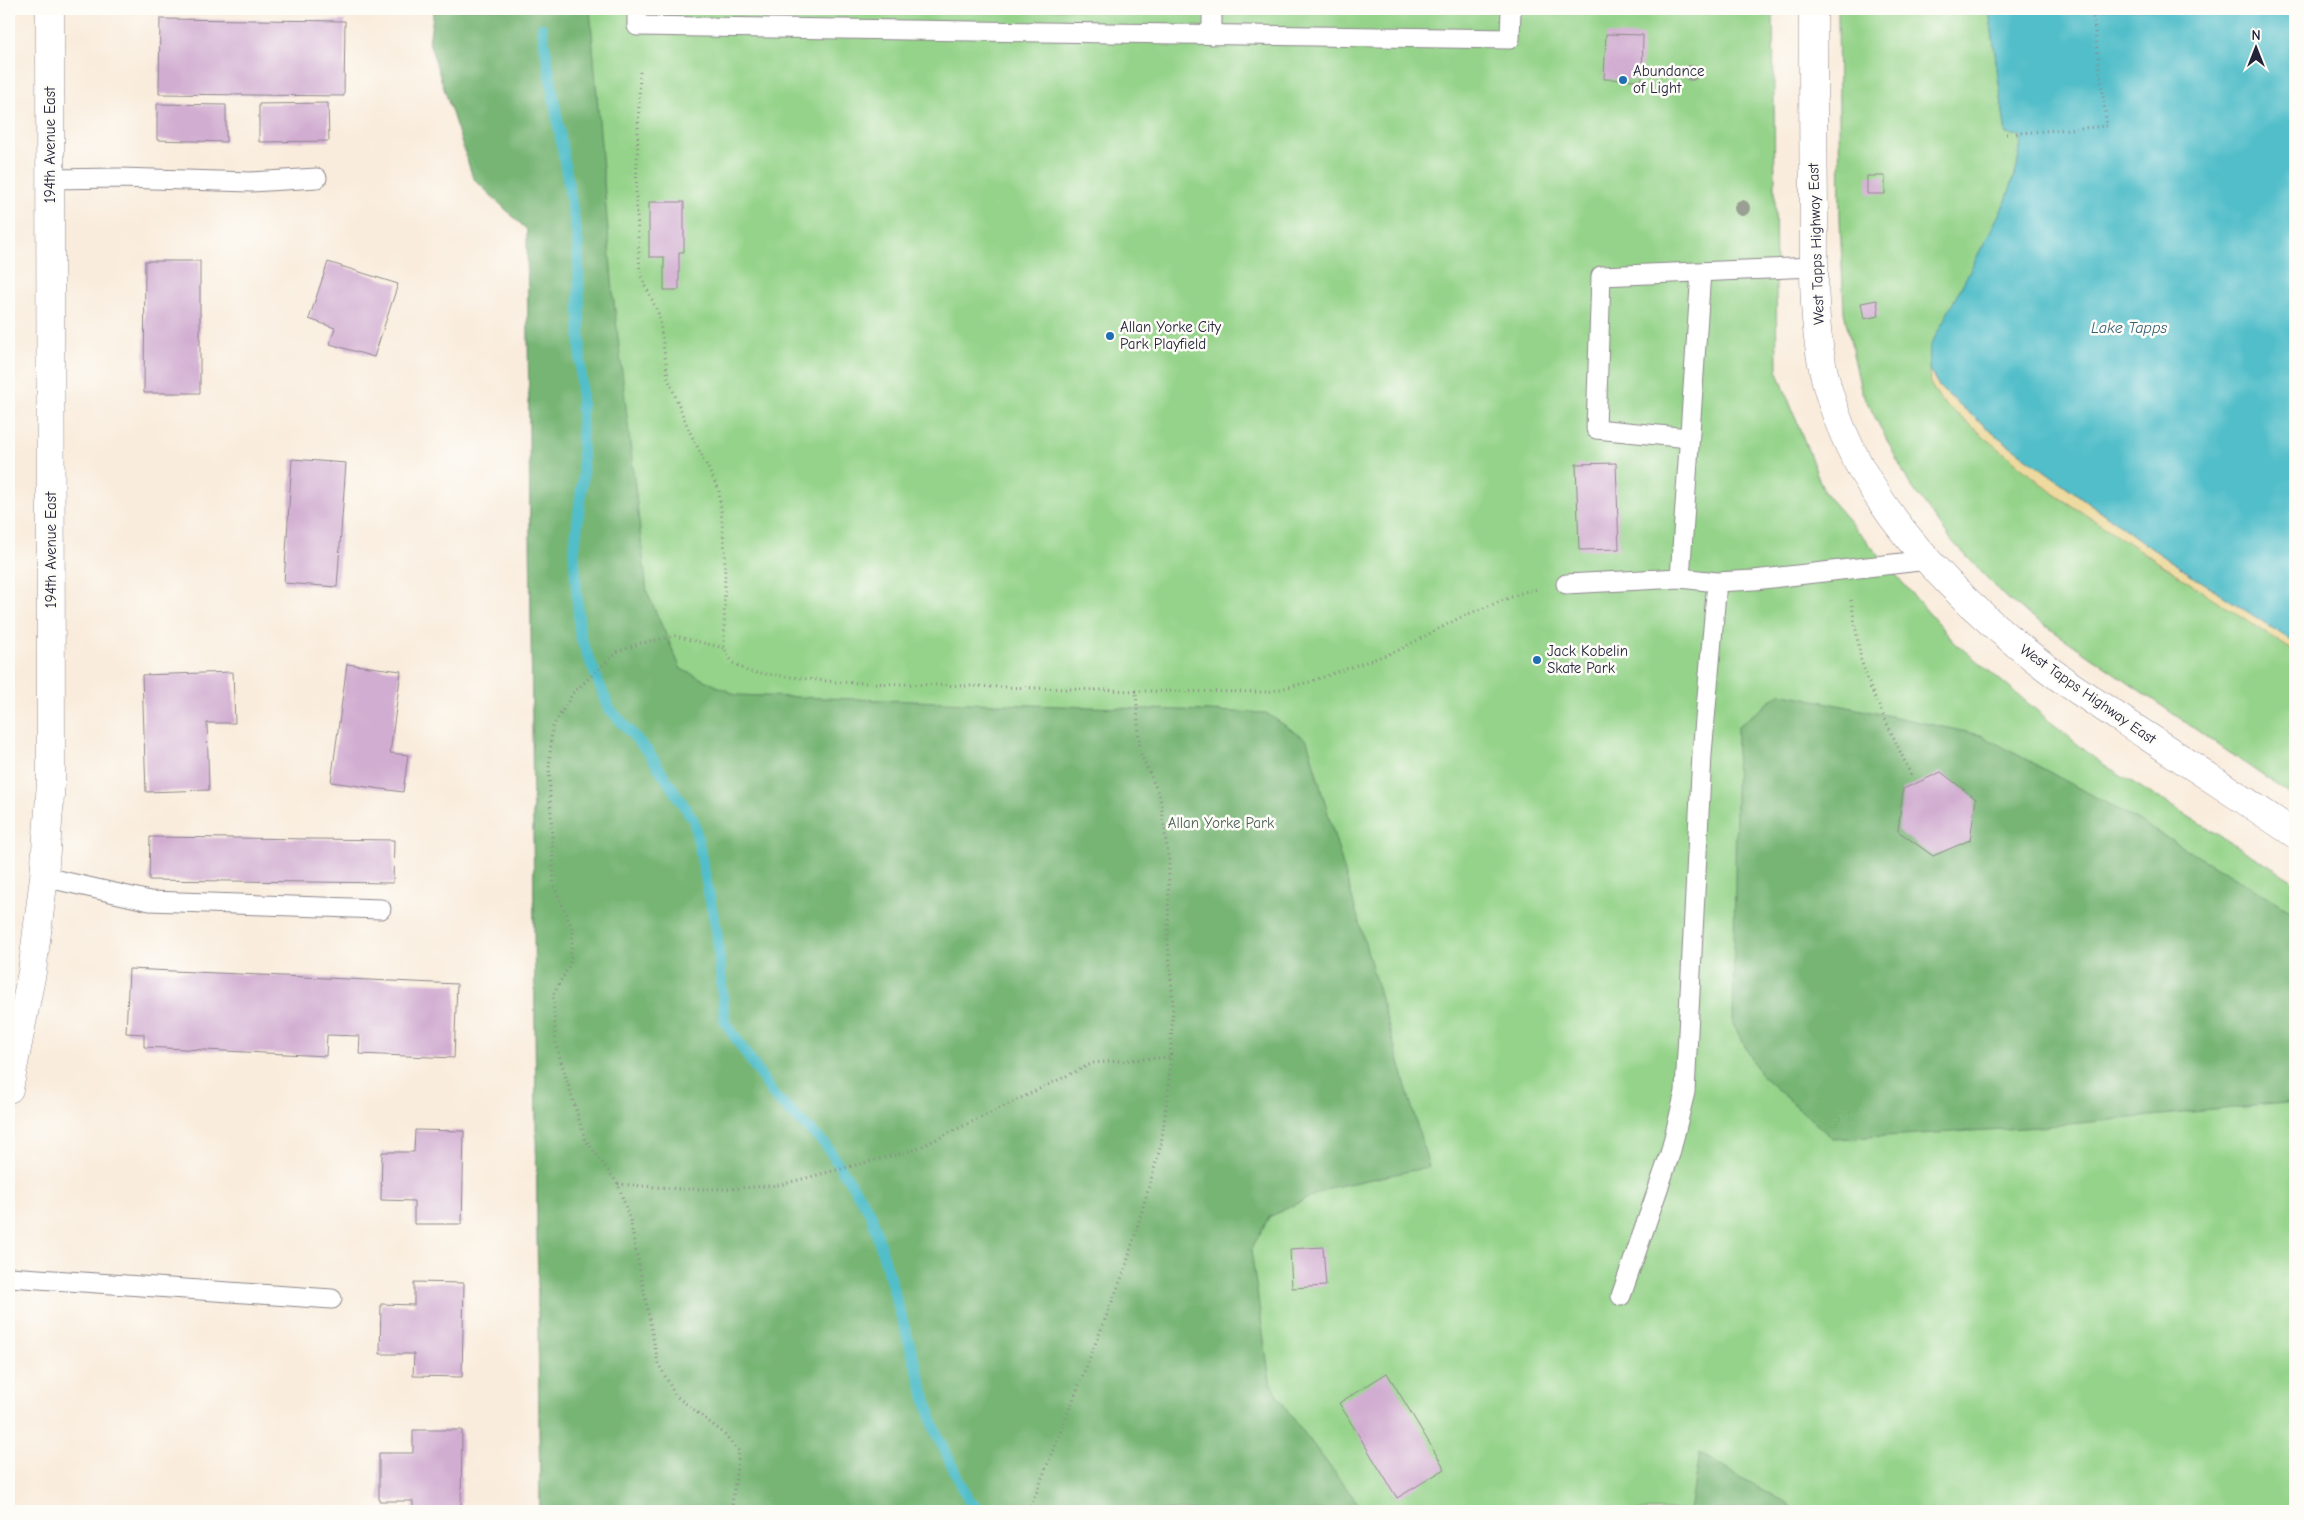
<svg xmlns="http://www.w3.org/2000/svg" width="2304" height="1520" font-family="'Comic Neue',sans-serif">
  <rect width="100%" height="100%" fill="#fdfcf7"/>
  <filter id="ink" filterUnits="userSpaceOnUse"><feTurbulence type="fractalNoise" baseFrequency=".02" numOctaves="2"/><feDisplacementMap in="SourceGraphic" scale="10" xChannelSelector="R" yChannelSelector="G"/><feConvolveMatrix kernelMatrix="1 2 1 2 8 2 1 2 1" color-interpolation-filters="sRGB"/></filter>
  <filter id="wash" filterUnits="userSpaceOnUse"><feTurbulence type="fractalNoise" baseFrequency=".0096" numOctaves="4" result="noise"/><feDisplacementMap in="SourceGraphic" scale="20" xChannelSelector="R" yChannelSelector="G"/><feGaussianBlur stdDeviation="1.12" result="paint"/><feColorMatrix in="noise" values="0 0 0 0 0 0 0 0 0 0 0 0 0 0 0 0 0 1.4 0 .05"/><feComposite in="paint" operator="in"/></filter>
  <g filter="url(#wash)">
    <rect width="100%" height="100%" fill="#f9ecdc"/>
    <path fill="#94d389" stroke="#5b7a62" d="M525,9H1773L1777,370L1824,492L1954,642L2098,761L2295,882V1511H540Z
      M1838,9H1989L2006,134L2022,136L2017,168L2006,201L1929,358L1940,388L1994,434L2151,548L2295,643V798L2007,599L1951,540L1909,483L1861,390L1844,312L1840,218Z"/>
    <path fill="#77b575" stroke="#4c6c58" d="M434,9H590L613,293L647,592L681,669L736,695L1266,713L1307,740L1429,1167L1329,1188L1269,1217L1251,1250L1270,1381L1286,1409L1364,1511H540L527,230L473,178L429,42Z
      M1781,693L1981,735L2119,810L2295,913V1102L2039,1127L1833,1139L1760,1074L1733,1024L1737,727Z
      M1699,1453L1789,1505L1795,1511H1690Z"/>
    <path fill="#eeda9e" stroke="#887e6c" d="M1929,369L1940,388L1994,434L2151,548L2295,643V652L2054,494L1940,400L1930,383Z"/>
    <path fill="#51bec9" stroke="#3a7082" d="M1989,9H2295V643L2151,548L1994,434L1940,388L1929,369L1930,347L2006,201L2017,168L2022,136L2006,134Z"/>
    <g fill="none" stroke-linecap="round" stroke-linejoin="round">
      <path stroke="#51bec9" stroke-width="11" d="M542,28L578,242L583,476L574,553L580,636L609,708L649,753L694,821L717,933L725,1022L775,1097L826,1145L871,1214L935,1430L968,1499L980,1511"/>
    </g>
    <g id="blocks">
      <path fill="#d1add1" d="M160,19L345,21L344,96L159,94Z
        M1606,34L1643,35L1642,80L1604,79Z
        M328,103L329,141L259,142V104Z
        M157,104L226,105V142L157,140Z
        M1867,176H1885V194H1867Z
        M649,202H684V252H679V290H664V257H649Z
        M145,261H200V393H144Z
        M328,262L398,284L374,357L330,344L335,328L309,319Z
        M1877,300L1879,316L1864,319L1861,303Z
        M292,459L346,463L337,587L284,583Z
        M1616,463L1619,549L1579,550L1576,464Z
        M347,664L401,671L390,753L408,755L403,792L331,782Z
        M233,672L235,723H207L209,790L146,792L142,675Z
        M1941,772L1976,799L1970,840L1933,856L1898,831L1903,789Z
        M150,837L394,840L393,883L149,880Z
        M129,969L457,984L454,1058L359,1054L360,1036L327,1035L326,1056L144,1047V1034L126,1033Z
        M415,1130L464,1131L462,1224H414V1201L381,1200L382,1152H414Z
        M1323,1247L1326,1286L1292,1288L1290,1249Z
        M414,1282L464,1283L462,1377L413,1376L414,1354H380L381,1304L414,1305Z
        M1387,1373L1445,1469L1397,1498L1339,1403Z
        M413,1430H462L461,1511H413V1501H379V1453H413Z"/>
    </g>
  </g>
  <g filter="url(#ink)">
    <use href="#blocks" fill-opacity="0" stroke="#8e878c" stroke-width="1"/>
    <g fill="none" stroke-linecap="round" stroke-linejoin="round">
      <g stroke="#8e878c" stroke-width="21">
        <path id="service" d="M637,9V26L1510,39L1511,9
          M1212,35V9
          M50,179L120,178L251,182L317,178
          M1701,272L1680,578L1717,582L1754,580L1928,560
          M1689,438L1596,429L1601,276L1814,267
          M1566,584L1680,578
          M44,877L150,901L381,909
          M9,1277L332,1299
          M1621,1296L1670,1154L1685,1092L1702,754L1717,582"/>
      </g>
      <g stroke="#8e878c" stroke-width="29">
        <path id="minor" d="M9,1089L32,972L44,877L51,782L50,9"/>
      </g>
      <g stroke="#8e878c" stroke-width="29">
        <path id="tertiary" d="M1813,9C1813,75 1813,141 1814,208C1814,261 1812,317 1823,369C1850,498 1958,603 2060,678C2088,698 2118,717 2147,736C2197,769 2246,801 2295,834"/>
      </g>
      <path stroke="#8e878c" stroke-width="3" stroke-dasharray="1 4" stroke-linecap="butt" d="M640,72L636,196L640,274L659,315L668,378L688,428L719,490L725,551L724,648L733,663L749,672L835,682L1136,691L1268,692L1309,682L1397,651L1463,616L1524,592L1538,589
        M2006,134L2107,126L2092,9
        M1851,600L1861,660L1871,689L1911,775
        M724,648L675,636L641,643L617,652L573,693L552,728L549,768L554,886L573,930L570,964L553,995L556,1045L585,1139L618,1184L630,1220L658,1363L676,1396L721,1431L739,1451L732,1505L734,1511
        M618,1184L680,1189H727L779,1185L914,1150L1093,1063L1171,1057
        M1029,1511L1125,1269L1161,1145L1169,1084L1173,1003L1168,941L1169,862L1160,797L1140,752L1136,691"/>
      <use href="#service" stroke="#fff" stroke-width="19"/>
      <use href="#minor" stroke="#fff" stroke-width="28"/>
      <use href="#tertiary" stroke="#fff" stroke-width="28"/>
    </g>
    <g fill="#999f92">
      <circle cx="1691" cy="73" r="8"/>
      <circle cx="1742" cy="208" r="8"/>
    </g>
  </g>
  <g fill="#1f6fb2" stroke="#fdfcf7" stroke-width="2">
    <circle cx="1623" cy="80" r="5"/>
    <circle cx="1110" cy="336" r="5"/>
    <circle cx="1537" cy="660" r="5"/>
  </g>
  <g text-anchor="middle" stroke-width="5" stroke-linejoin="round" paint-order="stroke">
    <g font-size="15" fill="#22223b" stroke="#fdfcf7" text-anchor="start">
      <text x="1633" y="76">Abundance<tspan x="1633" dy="17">of Light</tspan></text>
      <text x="1120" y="332">Allan Yorke City<tspan x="1120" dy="17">Park Playfield</tspan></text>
      <text x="1547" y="656">Jack Kobelin<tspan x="1547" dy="17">Skate Park</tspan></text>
    </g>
    <g font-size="15" fill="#22223b" stroke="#fdfcf7">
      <text transform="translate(50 145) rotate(-90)" y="5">194th Avenue East</text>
      <text transform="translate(1816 244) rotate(-92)" y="5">West Tapps Highway East</text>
      <text transform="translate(51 550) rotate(-90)" y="5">194th Avenue East</text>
      <text transform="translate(2088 694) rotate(35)" y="5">West Tapps Highway East</text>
    </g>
    <g font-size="15" fill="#4a6056" stroke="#fdfcf7">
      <text x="1221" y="828">Allan Yorke Park</text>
    </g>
    <g font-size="16" font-style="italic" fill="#356074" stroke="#fdfcf7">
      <text x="2129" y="333">Lake Tapps</text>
    </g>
  </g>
  <rect width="2304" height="1520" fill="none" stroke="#fdfcf7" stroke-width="30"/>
  <g transform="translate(2256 48)" stroke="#fdfcf7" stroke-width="4" paint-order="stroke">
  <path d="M0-4L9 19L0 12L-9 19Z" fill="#22223b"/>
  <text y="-8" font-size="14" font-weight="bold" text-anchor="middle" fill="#22223b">N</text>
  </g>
</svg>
